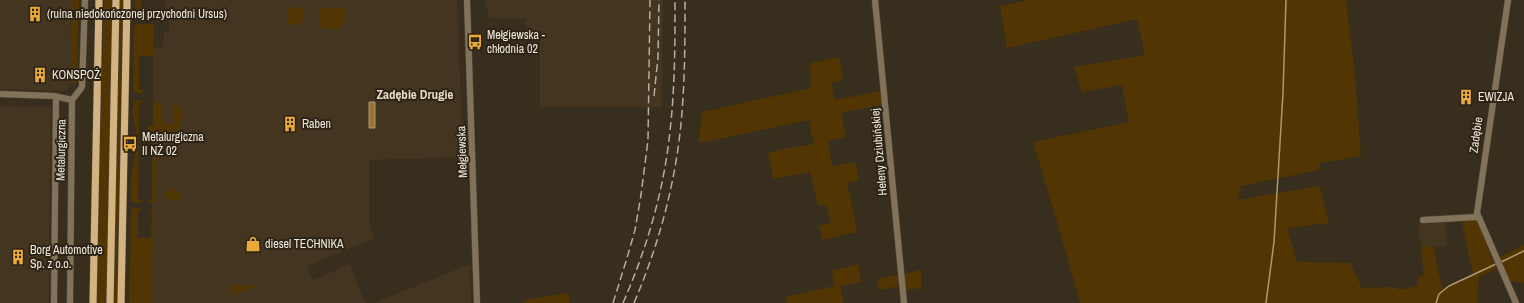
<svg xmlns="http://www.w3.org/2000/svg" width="1524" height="303" font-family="'Archivo Narrow',sans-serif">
  <rect width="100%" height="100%" fill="#382e1e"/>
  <path fill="#43351f" d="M0,0H72L71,83L67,91L0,89Z
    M165,0H457L463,157L369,160V221L375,238L307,266L313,280L350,264L365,303H152L153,47L163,48L164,32H169V16L164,15Z
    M485,0H663L662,107H540V34H526V19L489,18Z
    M0,106L51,107L49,303H0Z
    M1446,220L1447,246L1421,247L1418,229L1419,222Z
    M470,264L471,303H374Z"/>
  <path fill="#513603" d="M72,0H79L77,83L75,85L71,83Z
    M104,0H114L107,303H96Z
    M120,0H123L117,303H113Z
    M135,0H141V9H154L153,11L150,13L135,11Z
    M1028,0H1346L1355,76L1361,156L1320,163L1319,170L1241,186L1238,200L1319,186L1329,223L1287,228L1297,262L1350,263L1362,288L1396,287L1399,290L1417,286L1418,277L1424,276L1421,247L1434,246L1438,272L1443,290L1447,287L1473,274L1467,248L1462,220L1473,219L1477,221L1496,269L1479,277L1477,303H1080L1057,222L1033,142L1129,122L1122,85L1082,92L1074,67L1145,55L1137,19L1007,48L1000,6Z
    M288,7L303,8V20L300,24L288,25Z
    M320,8H345C344,26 342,33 321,28L319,24Z
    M139,24H154L153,56H139V90H144L143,92L140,94L133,91L134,26Z
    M839,57L843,80L831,83L835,100L881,91L884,104L841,113L846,137L828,141L832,166L855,162L859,180L847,183L857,232L823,240L819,226L831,223L826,205L818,206L810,172L773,179L768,153L783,149L814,144L809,121L829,116L699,143L702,112L811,88L810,63Z
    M140,100L144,103H139L138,200H143L140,203L131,202V178L136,149V131L133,115V103Z
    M149,102L164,103L165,105H161V120H165V124H174V105L180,106C183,110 182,113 182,118C182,137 164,134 157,148L156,198L155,202L151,203L148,200H152L153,131H148V126H153V103H149Z
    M169,189H178V192H181V198L174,201L166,198L163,192H168Z
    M133,208H140L142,210L138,211V238H151L152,211L147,210L150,209H153L152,303H129L131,209Z
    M1524,245V283L1509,281L1498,258Z
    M858,264L861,282L840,286L844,303H786L785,297L834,286L832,271Z
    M921,270V288L906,290L904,274Z
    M898,275L900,286L879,290L877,279Z
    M231,285H259L231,296Z
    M568,293L570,303H525L524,300Z"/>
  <path fill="#98743a" stroke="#b2976b" d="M369,102H375V128H369Z"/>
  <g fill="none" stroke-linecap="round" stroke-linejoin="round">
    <path stroke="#b2976b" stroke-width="1.5" d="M1499,263L1524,251
      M1266,303L1274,242L1283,93L1286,0
      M1436,303L1439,294L1449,286L1496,264"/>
    <g stroke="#554c3d" stroke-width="7">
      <path id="minor" d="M467,0L477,303
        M875,0L904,303
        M1508,0L1477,213L1516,303
        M0,94L54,96L72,100
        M1423,220L1477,217
        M54,303L56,97
        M70,303L72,100L82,87L85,0"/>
    </g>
    <g stroke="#554c3d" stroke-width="8">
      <path id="major" d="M93,303L99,0
        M110,303L116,0
        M121,303L127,0"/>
    </g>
    <use href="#minor" stroke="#82725a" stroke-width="6"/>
    <use href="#major" stroke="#d4b382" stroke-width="7"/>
    <path stroke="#b6aea3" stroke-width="1.5" stroke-dasharray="8 4" stroke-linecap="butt" d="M654,96L658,57L659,0
      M613,303L627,258L635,230L641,195L648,140L650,0
      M623,303C647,248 664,190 670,131C675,87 675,44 675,0
      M634,303C660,242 677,178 682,112C685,75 685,37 685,0"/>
  </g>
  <defs>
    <g id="building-bare" transform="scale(1.2)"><path d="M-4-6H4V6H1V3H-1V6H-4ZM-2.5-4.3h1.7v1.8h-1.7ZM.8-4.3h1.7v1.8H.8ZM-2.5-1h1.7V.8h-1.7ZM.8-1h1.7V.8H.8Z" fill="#eaaa39" stroke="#2e2415" stroke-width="2.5" paint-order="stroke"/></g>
    <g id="bus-bare" transform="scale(1.2)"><path d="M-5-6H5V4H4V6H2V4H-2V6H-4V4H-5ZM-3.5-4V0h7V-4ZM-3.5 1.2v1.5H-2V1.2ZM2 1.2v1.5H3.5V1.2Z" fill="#eaaa39" stroke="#2e2415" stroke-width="2.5" paint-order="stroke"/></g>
    <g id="shop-bare" transform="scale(1.2)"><path d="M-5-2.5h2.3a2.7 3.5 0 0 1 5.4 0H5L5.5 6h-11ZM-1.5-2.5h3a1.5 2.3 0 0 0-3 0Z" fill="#eaaa39" stroke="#2e2415" stroke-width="2.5" paint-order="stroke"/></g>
  </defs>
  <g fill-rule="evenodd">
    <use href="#building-bare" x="35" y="14"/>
    <use href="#bus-bare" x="475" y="42"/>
    <use href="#building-bare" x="40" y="75"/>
    <use href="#building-bare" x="1466" y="97"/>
    <use href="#building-bare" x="290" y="124"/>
    <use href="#bus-bare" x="130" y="144"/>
    <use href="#shop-bare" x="253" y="244"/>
    <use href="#building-bare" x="18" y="257"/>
  </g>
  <g text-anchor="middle" stroke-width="4" stroke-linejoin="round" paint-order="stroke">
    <g font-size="12" fill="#efe8de" stroke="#2e2415" text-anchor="start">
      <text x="47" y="18">(ruina niedokończonej przychodni Ursus)</text>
      <text x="487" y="39">Mełgiewska -<tspan x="487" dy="14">chłodnia 02</tspan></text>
      <text x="52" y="79">KONSPOŻ</text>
      <text x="1478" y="101">EWIZJA</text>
      <text x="302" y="128">Raben</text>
      <text x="142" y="141">Metalurgiczna<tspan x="142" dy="14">II NŻ 02</tspan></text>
      <text x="265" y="248">diesel TECHNIKA</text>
      <text x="30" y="254">Borg Automotive<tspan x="30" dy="14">Sp. z o.o.</tspan></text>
    </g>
    <g font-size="12" fill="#efe8de" stroke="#2e2415">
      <text transform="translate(1476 135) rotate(-82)" y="4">Zadębie</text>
      <text transform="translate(61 150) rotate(-89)" y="4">Metalurgiczna</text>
      <text transform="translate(462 152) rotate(-92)" y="4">Mełgiewska</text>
      <text transform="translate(879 152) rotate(-95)" y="4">Heleny Dziubińskiej</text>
    </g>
    <g font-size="13" font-weight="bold" fill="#e5d7c4" stroke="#2e2415">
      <text x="415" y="99">Zadębie Drugie</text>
    </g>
  </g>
</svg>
